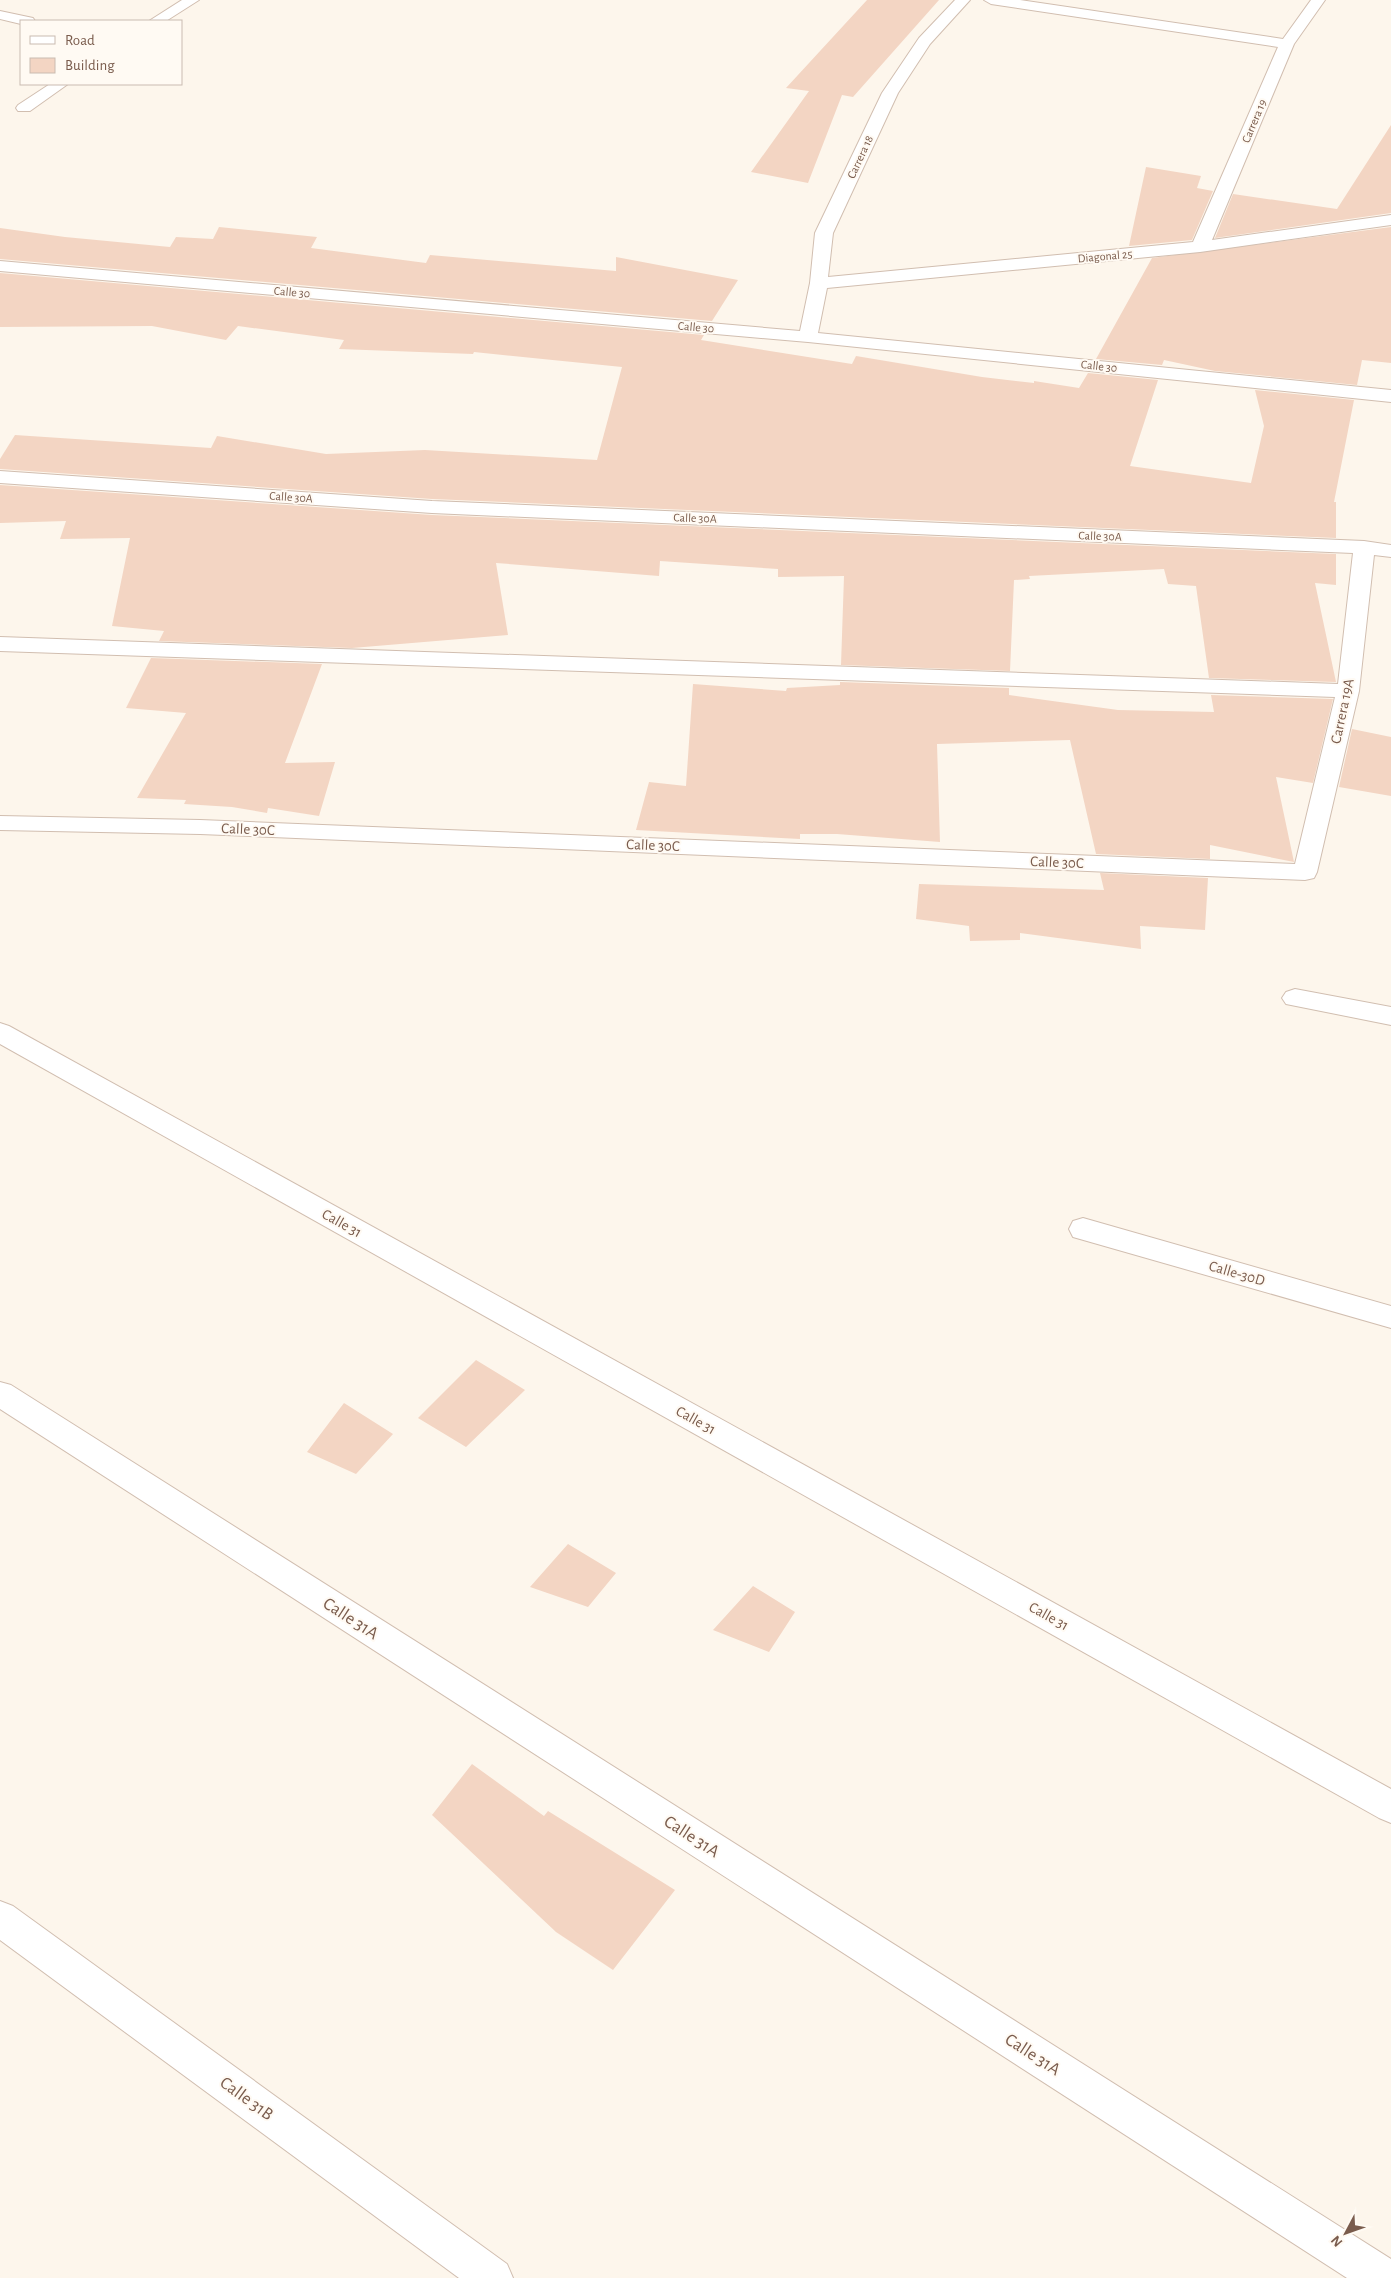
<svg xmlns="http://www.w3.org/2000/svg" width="1391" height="2278" font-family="'Alegreya Sans',sans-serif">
  <rect width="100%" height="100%" fill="#fdf6ec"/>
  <path fill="#f3d5c3" d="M867,0H939L853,97L842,95L808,183L751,172L809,91L786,88Z
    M1391,125V213L1215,238L1233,194L1337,209Z
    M1146,167L1201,176L1197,188L1213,191L1192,240L1129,246Z
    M219,227L317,237L311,248L426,263L430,255L616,271V257L738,280L712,321L0,259V228L65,237L170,247L176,237L213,239Z
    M1391,227V363L1362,360L1357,385L1215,371L1164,360L1162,365L1096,359L1152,258Z
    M0,273L704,335L701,340L852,364L856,356L982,377L1034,383V381L1079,388L1088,373L1158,380L1130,466L1251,483L1264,426L1255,390L1354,400L1334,502H1336V538L432,499L0,469V459L15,435L211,448L217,436L326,454L425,450L597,460L622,367L474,352L473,354L339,349L344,340L238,326L226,340L152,326L0,327Z
    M0,485L432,515L1336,554V585L1315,583L1336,682L1209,678L1196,586L1168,584L1164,569L1029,576L1030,579L1014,580L1010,671L841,665L844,576L778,577V569L660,561L659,576L496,563L508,635L352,648L159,641L164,631L112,626L130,538L60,539L66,521L0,523Z
    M151,658L322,664L285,763L335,762L319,816L268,808L267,813L232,807L184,804L186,800L137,798L186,713L126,708Z
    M840,682L1009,688V695L1118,710L1214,712L1211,695L1333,699L1313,783L1276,777L1294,862L1210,845V859L1096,854L1070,740L937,744L940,842L837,834H800V839L636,830L649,782L686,786L693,684L786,691L787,688L840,685Z
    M1352,729L1391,737V796L1339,787Z
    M1100,873L1208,878L1205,930L1140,926L1141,949L1020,933V940L970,941L969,926L916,919L919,884L1104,890Z
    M476,1360L525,1390L466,1447L418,1418Z
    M344,1403L393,1434L356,1474L307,1452Z
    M568,1544L616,1573L588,1607L530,1587Z
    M753,1586L795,1612L769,1652L713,1630Z
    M472,1764L544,1816L548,1811L675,1890L613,1970L556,1932L432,1815Z"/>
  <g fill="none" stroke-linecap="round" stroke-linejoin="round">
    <g stroke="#d1beb0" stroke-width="2">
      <path id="minor" d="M182,0H199L166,21H149Z
        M955,0H970L930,44L898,93L833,233L828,277L1193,242L1278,47L991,4L984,0H1020L1283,39L1311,0H1325L1294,44L1212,240L1391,215V225L1200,252L827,288L818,333L1391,390V402L808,342L0,271V261L800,331L810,283L815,233L882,93L919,38Z
        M0,11L33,18L35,21H21V24L0,19Z
        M50,84H68L30,111H18L16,108L18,105Z
        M0,471L432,501L1364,541L1391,545V557L1374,555L1359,691L1317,872L1314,878L1305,880L200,834L0,830V816L200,820L1295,864L1335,697L0,651V637L1338,684L1353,553L432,513L0,483Z
        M1295,989L1391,1007V1025L1286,1004L1282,998L1286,992Z
        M0,1023L9,1026L1391,1789V1823L1379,1818L0,1044Z
        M1083,1218L1391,1306V1328L1073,1237L1069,1229L1073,1221Z
        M0,1382L11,1385L1391,2259V2278H1347L0,1409Z
        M0,1901L13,1906L507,2264L513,2278H459L0,1940Z"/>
    </g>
    <use href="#minor" fill="#fff" fill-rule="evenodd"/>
  </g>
  <g text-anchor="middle" stroke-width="4" stroke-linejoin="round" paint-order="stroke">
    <g font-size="12" fill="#7a5c4d" stroke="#fffaf3">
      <text transform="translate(1254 121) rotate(-67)" y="4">Carrera 19</text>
      <text transform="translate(860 157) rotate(-65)" y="4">Carrera 18</text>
      <text transform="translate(1105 256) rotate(-5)" y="4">Diagonal 25</text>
      <text transform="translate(292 292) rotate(5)" y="4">Calle 30</text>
      <text transform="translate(696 327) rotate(5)" y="4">Calle 30</text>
      <text transform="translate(1099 366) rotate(6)" y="4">Calle 30</text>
      <text transform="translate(291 497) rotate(4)" y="4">Calle 30A</text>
      <text transform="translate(695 518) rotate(2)" y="4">Calle 30A</text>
      <text transform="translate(1100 536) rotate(2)" y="4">Calle 30A</text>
    </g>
    <g font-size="15" fill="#7a5c4d" stroke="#fffaf3">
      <text transform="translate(1342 711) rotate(-78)" y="5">Carrera 19A</text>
      <text transform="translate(248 829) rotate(2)" y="5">Calle 30C</text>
      <text transform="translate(653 845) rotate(2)" y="5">Calle 30C</text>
      <text transform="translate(1057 862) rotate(2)" y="5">Calle 30C</text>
      <text transform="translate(342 1223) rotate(29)" y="5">Calle 31</text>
      <text transform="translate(1237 1273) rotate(16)" y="5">Calle-30D</text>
      <text transform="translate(696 1420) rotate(29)" y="5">Calle 31</text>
      <text transform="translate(1049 1616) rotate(29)" y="5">Calle 31</text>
    </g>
    <g font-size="18" fill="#7a5c4d" stroke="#fffaf3">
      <text transform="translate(351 1618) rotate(33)" y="6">Calle 31A</text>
      <text transform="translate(692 1836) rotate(33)" y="6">Calle 31A</text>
      <text transform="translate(1033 2054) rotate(33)" y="6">Calle 31A</text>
      <text transform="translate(247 2098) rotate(36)" y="6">Calle 31B</text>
    </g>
  </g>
  <rect x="20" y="20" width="162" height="65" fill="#fffaf3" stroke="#cabbb1"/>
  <rect x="30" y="36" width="25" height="8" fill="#ffffff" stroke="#cabbb1"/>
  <text x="65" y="45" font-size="15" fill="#7a5c4d">Road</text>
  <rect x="30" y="58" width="25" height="15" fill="#f3d5c3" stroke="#cabbb1"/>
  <text x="65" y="70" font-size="15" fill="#7a5c4d">Building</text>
  <g transform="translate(1346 2233) rotate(229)" stroke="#fffaf3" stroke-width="4" paint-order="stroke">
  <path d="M0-4L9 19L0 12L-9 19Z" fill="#7a5c4d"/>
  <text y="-8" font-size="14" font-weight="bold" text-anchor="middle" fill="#7a5c4d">N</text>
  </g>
</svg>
